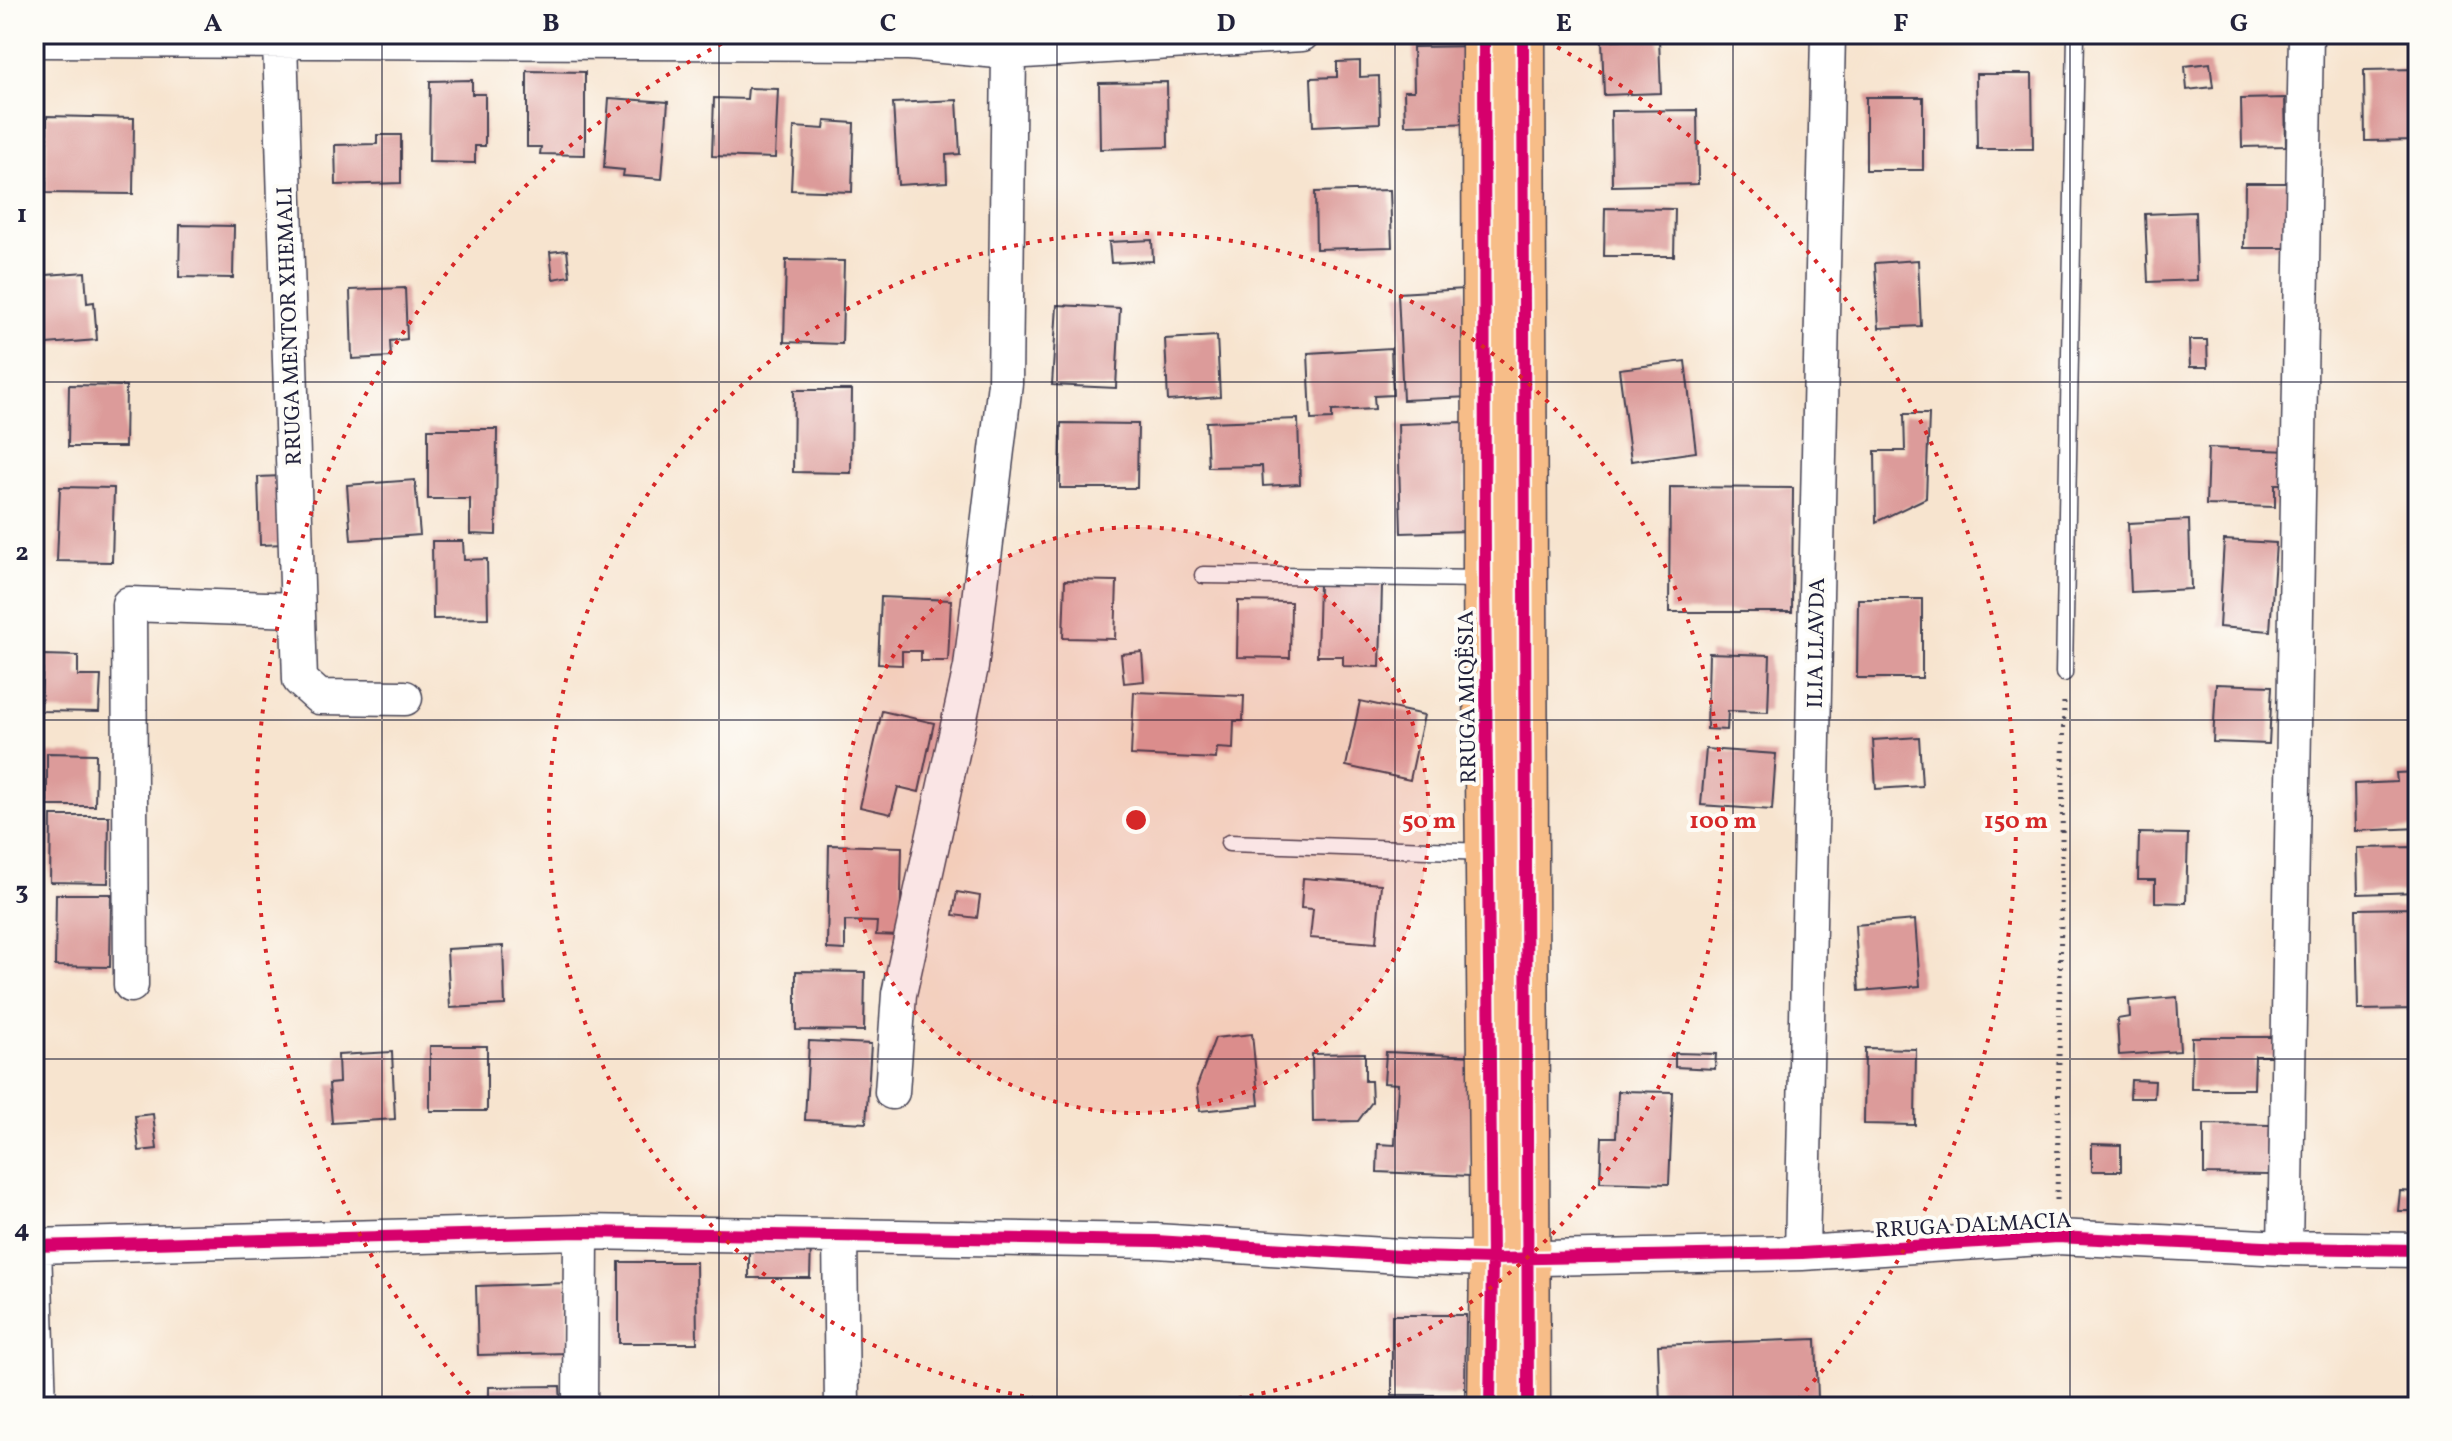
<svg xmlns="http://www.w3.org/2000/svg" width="2452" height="1441" font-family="Vollkorn,serif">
  <rect width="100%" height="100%" fill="#fdfcf7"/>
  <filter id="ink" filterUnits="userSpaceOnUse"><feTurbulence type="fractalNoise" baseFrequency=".0125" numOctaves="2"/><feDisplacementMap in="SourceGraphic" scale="16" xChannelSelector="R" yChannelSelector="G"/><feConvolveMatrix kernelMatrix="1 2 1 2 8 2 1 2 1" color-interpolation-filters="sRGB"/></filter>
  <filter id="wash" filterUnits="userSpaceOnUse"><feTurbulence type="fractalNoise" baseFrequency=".006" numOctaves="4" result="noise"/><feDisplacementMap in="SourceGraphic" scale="32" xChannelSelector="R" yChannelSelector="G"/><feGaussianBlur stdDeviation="1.8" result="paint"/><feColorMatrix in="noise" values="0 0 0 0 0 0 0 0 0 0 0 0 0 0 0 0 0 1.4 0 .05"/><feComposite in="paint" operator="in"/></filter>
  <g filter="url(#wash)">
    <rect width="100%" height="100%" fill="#f7e4cf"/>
    <g id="blocks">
      <path fill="#dc9b9a" d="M1659,38L1661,93L1604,95L1602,40Z
        M1478,46L1479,123L1405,125L1404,91H1414L1413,47Z
        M1360,61V77L1379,76L1380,123L1313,126L1311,78L1337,77V62Z
        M2210,63L2213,87L2187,90L2185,66Z
        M2418,69V140L2365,141L2364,70Z
        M527,71L585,72V155L540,154L541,147H527Z
        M1976,74H2032L2033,149H1977Z
        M472,80V94H485V146H475V163L429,162L430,81Z
        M1167,82L1168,147L1100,149L1099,83Z
        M748,88L778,89L775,158L712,156L714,98L747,99Z
        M1866,97H1923V170H1866Z
        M609,98L668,102L662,179L623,176L624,170L604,168Z
        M2285,98L2286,146L2242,147L2241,99Z
        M957,100L960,154L946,155L947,182L898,185L893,103Z
        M1697,110L1698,184L1612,186L1611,111Z
        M47,116L134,118L133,194L46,193Z
        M825,121L854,123L852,192L791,190L794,127L824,129Z
        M377,135H401V183L336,185L335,145L377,144Z
        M2245,183H2298V248H2244Z
        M1390,190L1392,247L1316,249L1315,192Z
        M1605,208L1675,209L1674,256H1604Z
        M2195,212L2197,280L2148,282L2145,214Z
        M180,225L234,226L233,278L179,277Z
        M1152,240L1153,261L1111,263L1109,242Z
        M567,250L570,276L553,279L550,252Z
        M786,260L844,261L842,344L784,342Z
        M1918,260L1921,326L1879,328L1875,263Z
        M85,272L87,303L94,302L97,340L34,345V276Z
        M405,288L407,339L390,341L391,357L352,359L350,290Z
        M1465,289L1470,397L1403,400L1398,293Z
        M1057,305L1120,308L1116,388L1052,385Z
        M1217,336L1220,397L1168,401L1165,339Z
        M2189,340H2207L2208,367H2190Z
        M1391,348L1393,395L1374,396L1375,409L1332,411V419L1311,420L1308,353Z
        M1685,361L1696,452L1631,461L1619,369Z
        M69,385L126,386L125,447H68Z
        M794,390H852L851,473L793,472Z
        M1904,414H1929L1926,498L1876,522L1875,451H1905Z
        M1298,419L1300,484L1263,486L1262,466L1208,467L1206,422Z
        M1463,422L1466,531L1401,533L1398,424Z
        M1061,423L1138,424L1137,488H1060Z
        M428,429H497L496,535L470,534V499H428Z
        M2208,448L2291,451L2290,484H2275V507L2206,505Z
        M282,476L285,544L260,545L258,477Z
        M415,480L420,535L351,540L347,485Z
        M60,487L114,488L112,562L57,561Z
        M1670,487L1793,488L1792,612H1669Z
        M2189,520L2191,589L2131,592L2128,523Z
        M2224,540L2276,543L2270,631L2219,627Z
        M432,541H463L464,560L487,559L488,618L433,619Z
        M1065,580L1117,581L1115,639L1063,638Z
        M1319,584L1382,585L1380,667L1343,666V656H1317Z
        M881,597L951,600L948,661H921V651H902V665L878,664Z
        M1858,599H1922V678H1857Z
        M1238,601L1291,602L1290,658L1237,657Z
        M1142,652L1144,681L1124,683L1121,654Z
        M1709,653L1770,655L1768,712L1728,711L1727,730L1707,729Z
        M43,655L78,656V676H101L99,712L41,711Z
        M2216,684L2272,686L2269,744L2213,742Z
        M1134,692L1244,696L1243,721H1234L1233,749L1217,748L1216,759L1131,755Z
        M1360,701L1424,715L1410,780L1346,766Z
        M882,711L934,723L919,792L898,787L891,814L860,807Z
        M1919,737L1922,786L1876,789L1873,740Z
        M1706,749L1776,754L1772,810L1701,805Z
        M47,753L96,754L95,806H47Z
        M2418,772V828L2355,831L2354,784L2397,782L2396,773Z
        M51,816H109L108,883L50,882Z
        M2139,833L2188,834L2186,903L2155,902V880H2138Z
        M829,845L902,847L900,936L876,935L877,922L845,921V950L827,949Z
        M2418,847V892L2358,894L2357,848Z
        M1303,878L1381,884L1376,943L1310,938L1313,909L1301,908Z
        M957,892L980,896L977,918L953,915Z
        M56,894H111L110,967L55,966Z
        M2418,908V1009L2358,1010L2356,909Z
        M1915,920L1920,986L1859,991L1855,925Z
        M503,946L505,1005L450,1008L447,949Z
        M796,971L865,972L864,1031L796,1030Z
        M2177,997L2180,1051L2119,1055L2117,1019L2130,1017L2129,1001Z
        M1252,1034L1259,1105L1200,1111L1197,1086L1215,1038Z
        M2192,1037H2276V1056H2255L2254,1089H2191Z
        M809,1041L871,1044L866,1123L805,1120Z
        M430,1046H487V1111H430Z
        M1865,1048L1916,1049L1915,1125L1864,1124Z
        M392,1052L395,1119L332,1123L329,1084L339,1083L338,1055Z
        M1386,1052L1475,1056L1470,1176L1377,1172L1378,1144L1395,1145L1398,1084L1384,1083Z
        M1365,1053V1081H1371L1372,1102L1358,1121L1313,1122L1312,1054Z
        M1675,1053L1716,1054L1715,1069L1675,1067Z
        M2131,1080L2155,1081L2154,1098H2130Z
        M1618,1091L1673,1092L1669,1184L1600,1182L1602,1137H1616Z
        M153,1114L157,1149L139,1151L135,1116Z
        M2204,1124L2270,1125L2269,1175L2204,1174Z
        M2092,1144L2121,1145V1171H2092Z
        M2400,1191L2418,1192V1211H2398Z
        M749,1242L811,1243L810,1278H749Z
        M619,1262H696L697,1343H619Z
        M567,1283L570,1353L478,1355L476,1286Z
        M1392,1315H1466L1465,1395H1392Z
        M1816,1339L1818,1399L1660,1404L1658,1345Z
        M560,1386L561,1407H489V1387Z"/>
    </g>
  </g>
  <g filter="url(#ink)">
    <use href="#blocks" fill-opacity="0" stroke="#423f51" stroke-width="2"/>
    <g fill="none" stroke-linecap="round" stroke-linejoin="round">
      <g stroke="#423f51" stroke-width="19">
        <path id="lane" d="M1203,575L1483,579
          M2064,673L2076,34
          M1229,843L1486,852"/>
      </g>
      <g stroke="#423f51" stroke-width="37">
        <path id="street" d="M34,40L909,43L1009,52L1302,34
          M280,42L300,680L319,697L405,698
          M131,985L129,604L297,610
          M892,1092L899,994L971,667L1005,383L1009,52
          M840,1236L842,1407
          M34,1246L581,1232L1156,1241L1417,1257L1492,1259L1802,1253L2057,1237L2285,1248L2418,1250
          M34,1246L39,1407
          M2285,1248L2306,34
          M1802,1253L1828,34
          M580,1407L581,1232"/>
      </g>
      <g stroke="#423f51" stroke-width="47">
        <path id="primary" d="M1484,34L1485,579L1492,1259L1490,1407
          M1523,34L1528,1407"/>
      </g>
      <path stroke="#423f51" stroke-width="5" stroke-dasharray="2 6" stroke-linecap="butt" d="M2057,1200L2064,698"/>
      <use href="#lane" stroke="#fff" stroke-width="16"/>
      <use href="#street" stroke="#fff" stroke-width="34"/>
      <use href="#primary" stroke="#f7bd88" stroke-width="44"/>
      <g stroke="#fdfcf7" stroke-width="17">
        <path id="cycleway" d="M1484,34L1485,579L1492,1259L1490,1407
          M1523,34L1528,1407
          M34,1246L581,1232L1156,1241L1417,1257L1492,1259L1802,1253L2057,1237L2285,1248L2418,1250"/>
      </g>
      <use href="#cycleway" stroke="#d6006c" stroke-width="12"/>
    </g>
  </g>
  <path fill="none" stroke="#22223b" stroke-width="2" stroke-opacity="0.55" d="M382,34V1407M719,34V1407M1057,34V1407M1395,34V1407M1733,34V1407M2070,34V1407M34,382H2418M34,720H2418M34,1059H2418"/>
  <circle cx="1136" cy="820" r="293" fill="#d62828" fill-opacity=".12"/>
  <g fill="none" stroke="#d62828" stroke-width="4" stroke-dasharray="4 8">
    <circle cx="1136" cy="820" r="293"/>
    <path d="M1131 1407A587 587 0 1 1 1141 1407"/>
    <path d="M477 1403A880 880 0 0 1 736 36M1536 36A880 880 0 0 1 1795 1403"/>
  </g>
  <g text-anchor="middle" stroke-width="8" stroke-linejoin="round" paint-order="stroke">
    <g font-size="22" fill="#22223b" stroke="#fdfcf7">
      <text transform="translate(288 326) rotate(-92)" y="8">RRUGA MENTOR XHEMALI</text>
      <text transform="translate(1815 643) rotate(-89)" y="8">ILIA LLAVDA</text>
      <text transform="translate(1466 697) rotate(-91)" y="8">RRUGA MIQËSIA</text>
      <text transform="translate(1973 1224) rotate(-3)" y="8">RRUGA DALMACIA</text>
    </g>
  </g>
  <circle cx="1136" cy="820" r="12" fill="#d62828" stroke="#fdfcf7" stroke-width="4"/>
  <g font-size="24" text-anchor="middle" font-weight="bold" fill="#d62828" stroke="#fdfcf7" stroke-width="8" stroke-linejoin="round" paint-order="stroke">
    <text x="1429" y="828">50 m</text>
    <text x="1723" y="828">100 m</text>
    <text x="2016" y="828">150 m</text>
  </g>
  <rect width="2452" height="1441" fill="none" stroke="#fdfcf7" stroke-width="88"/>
  <rect x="44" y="44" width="2364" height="1353" fill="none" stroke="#22223b" stroke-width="3"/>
  <g font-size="26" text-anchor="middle" font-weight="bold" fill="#22223b">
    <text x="213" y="31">A</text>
    <text x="551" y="31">B</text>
    <text x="888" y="31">C</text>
    <text x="1226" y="31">D</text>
    <text x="1564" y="31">E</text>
    <text x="1901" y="31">F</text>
    <text x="2239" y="31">G</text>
    <text x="22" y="222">1</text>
    <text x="22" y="560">2</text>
    <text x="22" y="899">3</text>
    <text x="22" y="1237">4</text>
  </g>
</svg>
